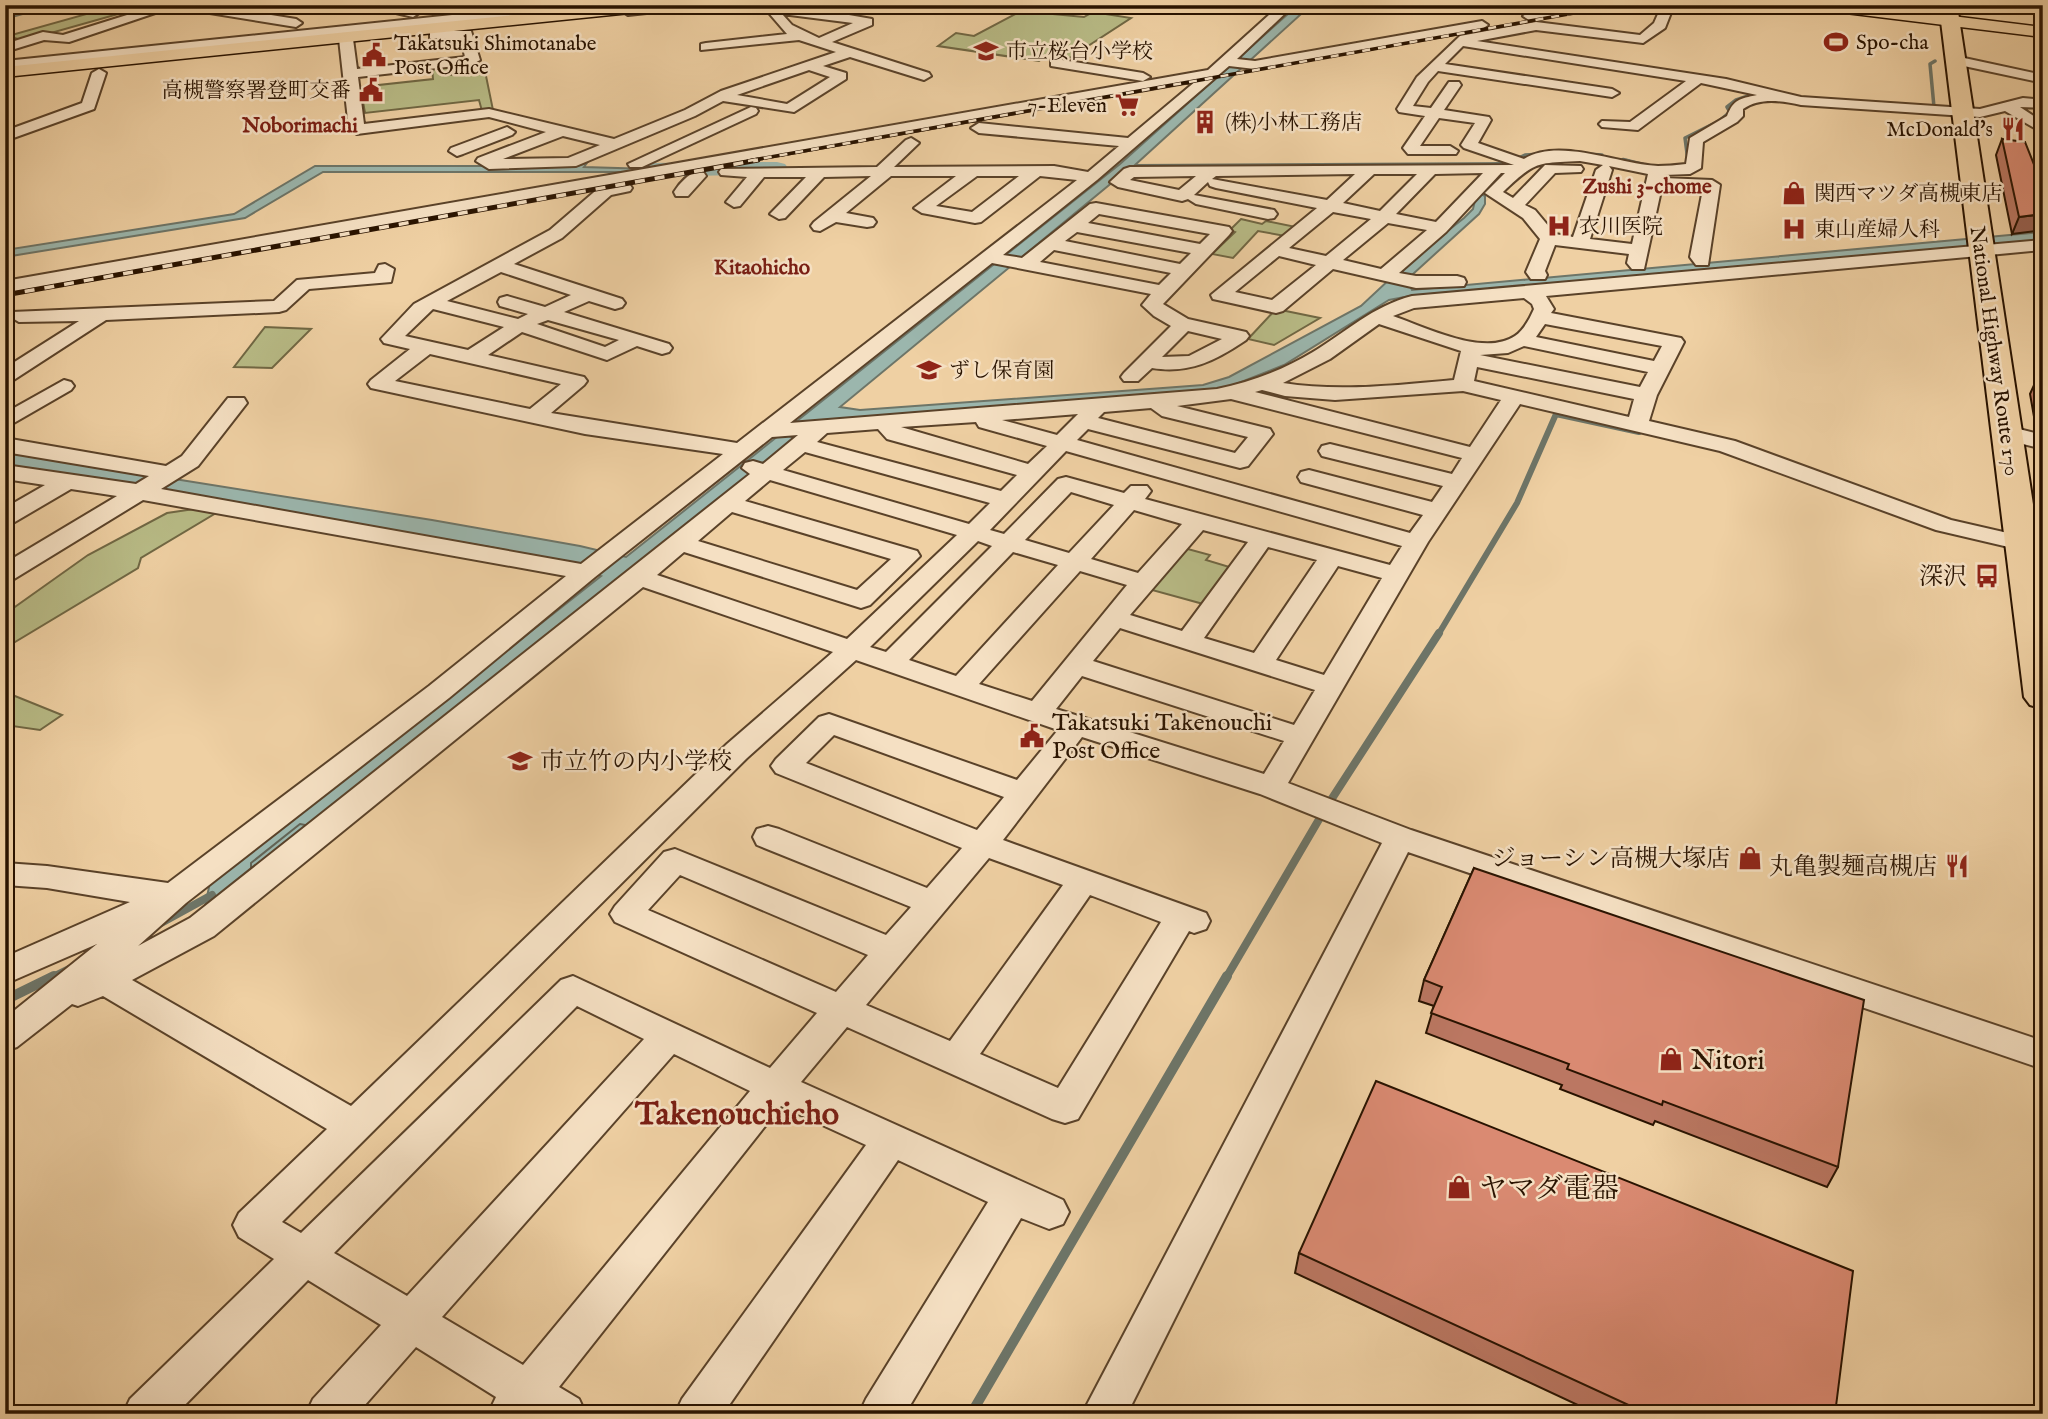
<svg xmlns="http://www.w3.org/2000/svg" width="2048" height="1419" font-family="'IM FELL English','Noto Serif JP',serif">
  <rect width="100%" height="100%" fill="#efd0a3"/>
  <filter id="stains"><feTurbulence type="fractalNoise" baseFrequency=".00286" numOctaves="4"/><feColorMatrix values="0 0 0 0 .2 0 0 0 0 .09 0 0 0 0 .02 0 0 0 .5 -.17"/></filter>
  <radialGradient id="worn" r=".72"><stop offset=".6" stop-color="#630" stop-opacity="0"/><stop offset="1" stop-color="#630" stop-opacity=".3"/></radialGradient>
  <path fill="#b8bb86" stroke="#706743" stroke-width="2" d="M87,5L120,10L137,5H150L5,46V43L18,39L8,36L101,10Z
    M1021,11L1084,17L1093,12L1131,18L1068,59L1047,55L1039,61L938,46L956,33L974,36Z
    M448,65L451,75L485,71L493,110L482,111L479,100L365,113L362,96L380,94L379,85L433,79L432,67Z
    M1241,219L1262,224L1266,221L1296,227L1285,236L1258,231L1233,258L1212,254L1235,232L1230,230Z
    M1276,309L1320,318L1274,345L1248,339Z
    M265,327L311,329L272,368L234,367Z
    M194,509L216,513L141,558L138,568L5,648V614L88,555L167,513Z
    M1184,548L1210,555L1206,560L1236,569L1207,605L1152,590Z
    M5,692L62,715L40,730L5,725Z"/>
  <path fill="#9bb6ad" stroke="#6d7568" stroke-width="2" d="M1298,5H1311L1135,165L1514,163L1131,167L840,407L860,410L1163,388L1203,385L1229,377L1361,306L1407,263L1464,218L1473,209L1477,192L1485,196V204L1479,214L1413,274L1410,286L1412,290L2043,232V240L1410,296L1389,300L1284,365L1226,388L816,422L690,527L204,912L210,882L220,877L601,576L553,560L490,547L5,467V452L432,520L580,546L626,557L1120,164Z
    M587,163L584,167L651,169L628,172H323L245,218L5,257V250L234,214L315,166H577Z"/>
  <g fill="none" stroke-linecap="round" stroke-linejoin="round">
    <path stroke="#626456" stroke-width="2" d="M251,868V863L300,824L305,825"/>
    <path stroke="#6d7568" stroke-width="3.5" d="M5,18L49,6L44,5
      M1934,107L1930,64L1935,61
      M1586,154L1602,155
      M1623,160L1629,161
      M1512,161L1525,155L1542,154
      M1688,161L1685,138L1719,121L1730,112L1727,107L1736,100L1751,95"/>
    <path stroke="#6d7568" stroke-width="4.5" d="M1623,160L1643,165
      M1688,160V164
      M1511,162L1516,160"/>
    <path stroke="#6d7568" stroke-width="6" d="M1438,635L1517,503L1556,414L1639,432"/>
    <path stroke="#6d7568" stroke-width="8" d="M1331,800L1439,633
      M161,923L212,895
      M51,978L69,969
      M1226,978L1321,816"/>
    <path stroke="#6d7568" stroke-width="10" d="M5,1000L54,976
      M971,1414L1227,976"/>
    <path fill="#9bb6ad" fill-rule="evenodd" d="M777,162L785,164L789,169L785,174L643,177L635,175L631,170L635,165L643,163Z"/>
    <g stroke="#5a4229" stroke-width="4">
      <path id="minor" d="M159,5H210L296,19L302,23L296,27L185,9L179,5L69,42L44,40L5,52V44L43,32L63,35Z
        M298,5H329L335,9L329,13Z
        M362,5H391L417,10L419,13L413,17Z
        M550,5H595L589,9L5,69V61Z
        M647,5H690L684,9L628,15L622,11L628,7Z
        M762,5L797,6L872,19V25L832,42L929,73L931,76L924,80L850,57L823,66L846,73V79L794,112L723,101L695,116L576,166L489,169L476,161L478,158L546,132L489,117L357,134L349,129L339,39L341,36H351L353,39L357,69L465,57L461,38H430V32L435,31H471L480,60L473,64L358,77L364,124L489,109L614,139L685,110L721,91L836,52L799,40L701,50V44L706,43L787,34ZM782,14L853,23L819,38L792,25ZM809,70L830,77L787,104L737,95ZM563,136L600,145L568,158L503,159Z
        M1280,5H1294L1237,59L1255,61L1482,21L1488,25L1482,29L1255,69L1229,66L1097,180L1003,255L1022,258L1090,204L1096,203L1229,227L1232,231L1229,235L1163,304L1188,319L1246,332L1249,336L1246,340C1215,361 1189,374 1152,368L1138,381H1124L1121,377L1124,373L1171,326L1154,316L1142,305L1151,294L992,263L790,423L1217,389C1251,382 1283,370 1313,352C1346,332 1373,306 1412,296L2043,240V250L1546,296L1554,309L1551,313L1681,338L1684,342L1657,395L1649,421L1735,441L1951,520L2043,541V555L1936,530L1720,451L1520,404L1428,542L1288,783L1411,830L2043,1041V1069L1408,852L1127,1414H1082L1382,843L1260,794L1082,737L1003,840L1206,913L1210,921L1206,929L1194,933L1189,931L1078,1119L1065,1123L1052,1119L847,1027L801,1082L1063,1200L1069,1212L1063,1224L1049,1229L1021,1218L905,1414H859L866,1399L988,1202L898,1160L723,1414H675L682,1399L866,1145L781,1106L559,1387L579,1399L586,1414H488L496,1397L416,1347L357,1414H306L313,1399L381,1325L308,1280L176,1414H123L130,1399L274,1259L239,1237L233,1225L239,1213L327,1129L103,996L78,1006L72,1004L17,1047L5,1051V1018L97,944L5,984V957L130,902L47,888L5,885V863L47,866L168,883L429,686L566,576L143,500L14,579L5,581V563L117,496L71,489L13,523L5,525V508L45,485L5,479V465L136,484L149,476L5,452V438L166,466L182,456L228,398H244L247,403L198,466L161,489L581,564L723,454L585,434L371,388L368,384L371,380L410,349L384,343L381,339L414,304L550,230L600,187L630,185L632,188L630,191L611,195L562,238L514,264L622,299L625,303L622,307L615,309L589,301L564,312L669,344L672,348L669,352L662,354L637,346L607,360L522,332L488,355L584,377L587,381L584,385L551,413L737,443L1077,180L1040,176L981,222L975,223L922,213L914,208L956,176H891L846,213L873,218L876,222L873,226L867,227L836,222L820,231L814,230L811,226L814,222L871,176L824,177L785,218L779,219L770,214L806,177H764L740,206L734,207L726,202L747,177L721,175L719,172L721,169L877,167L906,140L911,138L919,143L894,167L1054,166L1088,172L1119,146L979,133L971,128L979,123L1128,138L1196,81L5,293V281L1208,70ZM977,176H1019L972,212L936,206ZM1099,214L1210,234L1200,244L1088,223ZM1077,232L1191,253L1180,264L1065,241ZM1054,250L1171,273L1159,285L1040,262ZM501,272L571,295L545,307L507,296L500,298L498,302L500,306L528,314L518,319L447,301ZM1524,298L1532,304L1534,309C1530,318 1524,330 1515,336C1484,357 1425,327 1393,316L1414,308ZM433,309L504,327L468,350L405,336ZM548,320L619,340L605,347L537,324ZM1379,324L1461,351L1454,380C1397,385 1339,392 1283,383L1330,359ZM1545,324L1662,346L1654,361L1536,337ZM1188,331L1222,339L1189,356L1162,357ZM1524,346L1648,372L1640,387L1480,355L1508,353ZM430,354L561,384L530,409L395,381ZM1477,367L1634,399L1629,417L1474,381ZM1262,390L1285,396L1335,400L1463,391L1501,400L1470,447L1255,392ZM1231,399L1462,458L1452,474L1330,444L1322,446L1319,451L1322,456L1443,486L1432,502L1309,470L1301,472L1298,477L1301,482L1423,515L1410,533L1077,440L1088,429L1240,468L1248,466L1273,434L1270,429L1177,406ZM1151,408L1162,416L1248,437L1235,453L1098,418L1104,412ZM1078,414L1057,435L1002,420ZM976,422L979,427L1047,446L1028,464L901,427ZM878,429L887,439L1017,475L1001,491L817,442L827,433ZM798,435L763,464L753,461L745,463L742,468L750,474L190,918L138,946L186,903L449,698L595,577L772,437ZM1066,451L1402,546L1390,565L1145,499L1151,491L1147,486H1131L1124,493L1066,477L1058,479L1004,534L990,530ZM805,452L990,503L969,524L783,470ZM770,480L957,535L847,639L657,575L684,552L861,608L870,605L920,556L917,551L745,501ZM1071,492L1114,505L1069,553L1025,540ZM1134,510L1182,524L1138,573L1091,559ZM732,512L891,559L857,590L698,541ZM1203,530L1248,542L1182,631L1130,615ZM978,541L992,546L886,652L870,647ZM1268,547L1317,560L1254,653L1204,638ZM1013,552L1058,565L956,676L909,660ZM1338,566L1382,578L1324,675L1276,660ZM1080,571L1127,585L1032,701L979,684ZM643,587L833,652L727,744L351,1106L132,980L214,936ZM1120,628L1315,690L1294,725L1093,661ZM856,660L1058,730L1017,780L829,714L819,717L776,759L771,766L776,773L962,848L927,888L779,829L768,826L757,829L753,837L757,845L911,907L886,935L675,849L664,852L615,906L610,914L615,922L817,1013L770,1068L573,976L561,980L301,1233L282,1222L747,758ZM1082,676L1284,741L1264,774L1056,709ZM834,735L1004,797L977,830L806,763ZM989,858L1063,885L950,1041L866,1005ZM680,875L868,955L836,992L648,910ZM1090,895L1161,922L1058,1088L980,1054ZM577,1006L644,1039L407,1296L334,1253ZM674,1054L750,1091L523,1365L442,1317Z
        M1568,5H1597L1591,9L1529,20L1523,16L1529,12Z
        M1662,5H1674L1665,28L1643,43L1536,30L1477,41L1726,79L1801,97L1980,109L2023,98L2043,100V108L2020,107L2043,122V133L2005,111L1980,117L1801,105C1782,101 1760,97 1743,109V116L1737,122L1703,142L1701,168L1690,174L1664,175V178L1712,180L1720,185L1708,265H1696L1690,257L1703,189L1662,186L1644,269H1632L1627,263L1629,254L1555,245L1545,271L1547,275L1545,279H1531L1526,272L1540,239L1523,218L1485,193L1505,173H1501L1446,232L1399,273L1416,276H1457L1464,278L1466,282L1464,286L1416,288L1333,269L1283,311L1276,313L1213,299L1211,295L1317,208L1216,188L1210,186L1208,182L1194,195L1274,210L1277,214L1274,218L1268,219L1196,204L1188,199L1182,201L1118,187L1110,182L1124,169L1130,167L1514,165L1464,148L1461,145L1475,123L1439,118L1420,146H1450L1458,151L1456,154H1408L1403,148L1425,116L1399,112L1397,109L1417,77L1460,36L1536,22L1640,35L1654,23ZM1463,46L1686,81L1630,122L1602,121L1599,124L1602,127L1638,130L1701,83L1757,95C1739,99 1734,99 1727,116L1690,138L1686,164C1677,165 1667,166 1658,166C1621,165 1559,137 1524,159L1478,143L1491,120L1489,117L1444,110L1461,85L1459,82H1449L1431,108L1413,106L1428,82L1438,71L1612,97L1619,93L1612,89L1445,64ZM1580,161L1603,165L1596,170L1573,237L1555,234L1535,210L1525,205L1555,173L1581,172L1583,169L1581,166L1545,165L1513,198L1503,192C1535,161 1537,163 1580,161ZM1609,166L1648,174L1632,244L1590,239L1612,170ZM1483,173L1436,222L1396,214L1435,174ZM1355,174L1327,200L1212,179L1216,176ZM1374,174H1417L1380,211L1343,203ZM1196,176L1179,190L1130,180L1134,177ZM1333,212L1371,219L1326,256L1289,248ZM1388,223L1427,230L1381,269L1343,260ZM1279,256L1316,265L1272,300L1235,292Z
        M1955,56L2043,75V83L1950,63V57Z
        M1056,59L1143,73L1150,77L1143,81L1051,66V60Z
        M99,69L106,73L94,109L5,141V131L82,103L92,73Z
        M751,107L756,108L758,111L756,114L642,167H630L628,164Z
        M507,127L515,132L512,135L463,154L457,156L449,151L451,148Z
        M698,171L704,173L706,176L688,196H676L674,192C679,184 688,174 698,171Z
        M385,264L394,269L391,282L309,289L286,310L279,312L106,320L12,381L5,383V368L79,321L19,322L9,316L12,312L274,301L297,280L375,273L379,265Z
        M64,380L71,382L74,386L71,390L5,428V413Z
        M2007,426L2043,435V449L1999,438L1996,433L1999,428Z"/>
    </g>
    <g stroke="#291300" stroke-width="3">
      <path id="major" d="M612,5H668L660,10L5,77V67Z
        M1813,5H1862L2043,27V37L1821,10Z"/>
    </g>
    <g stroke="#291300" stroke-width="4">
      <path id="highway" d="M1939,5H1957L2043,570V709L2030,705L2024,697Z"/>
    </g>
    <use href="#minor" fill="#f5e0c3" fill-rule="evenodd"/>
    <use href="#major" fill="#efd0a3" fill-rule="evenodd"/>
    <use href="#highway" fill="#efd0a3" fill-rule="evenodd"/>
    <g stroke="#291300" stroke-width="3.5">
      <path id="rail-far1" d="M748,161L1619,5"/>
    </g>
    <g stroke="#291300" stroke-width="5">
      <path id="rail" d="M5,295L758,160"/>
    </g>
    <use href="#rail-far1" stroke="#f5e0c3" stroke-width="2.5" stroke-dasharray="8" stroke-linecap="butt"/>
    <use href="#rail" stroke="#f5e0c3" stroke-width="3.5" stroke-dasharray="10" stroke-linecap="butt"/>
  </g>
  <path fill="#bb7762" stroke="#291300" stroke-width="2" d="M2002,139L2043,187L2012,234L1996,155Z
    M2042,144H2043V170L2036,160Z
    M2035,383L2043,425L2036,428L2030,394Z
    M1474,868L1838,1167L1827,1187L1655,1121L1653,1125L1560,1089L1562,1085L1426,1033L1434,1006L1419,1001L1424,980Z
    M1299,1253L1835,1414H1597L1295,1273Z"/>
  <path fill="#996150" stroke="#291300" stroke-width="2" d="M2043,214V230L2012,234L2019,217Z
    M2043,415V425L2036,428L2041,416Z"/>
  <path fill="#da8a72" stroke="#291300" stroke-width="2" d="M2002,139L2025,142L2043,187V214L2019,217Z
    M2035,383L2043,384V415L2041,416Z
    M1474,868L1864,1000L1838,1167L1663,1101L1662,1105L1567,1069L1569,1064L1431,1013L1442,987L1424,980Z
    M1376,1081L1853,1271L1835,1414H1648L1299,1253Z"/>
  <defs>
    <g id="stadium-bare" transform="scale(1.89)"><path d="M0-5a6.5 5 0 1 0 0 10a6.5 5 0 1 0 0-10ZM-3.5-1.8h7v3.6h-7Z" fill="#8f2418" stroke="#f5e0c3" stroke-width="2.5" paint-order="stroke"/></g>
    <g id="school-bare" transform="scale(1.89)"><path d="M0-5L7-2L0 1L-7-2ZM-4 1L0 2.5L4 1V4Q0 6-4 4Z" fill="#8f2418" stroke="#f5e0c3" stroke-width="2.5" paint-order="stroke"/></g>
    <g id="civic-bare" transform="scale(1.89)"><path d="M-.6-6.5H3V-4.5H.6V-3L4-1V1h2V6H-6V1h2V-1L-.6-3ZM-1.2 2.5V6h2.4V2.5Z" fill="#8f2418" stroke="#f5e0c3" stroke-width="2.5" paint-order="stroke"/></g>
    <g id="supermarket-bare" transform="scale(1.89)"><path d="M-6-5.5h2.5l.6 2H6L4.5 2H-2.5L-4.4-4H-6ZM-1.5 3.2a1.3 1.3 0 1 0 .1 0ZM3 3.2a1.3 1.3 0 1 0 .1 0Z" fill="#8f2418" stroke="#f5e0c3" stroke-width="2.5" paint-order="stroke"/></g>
    <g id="building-bare" transform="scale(1.89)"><path d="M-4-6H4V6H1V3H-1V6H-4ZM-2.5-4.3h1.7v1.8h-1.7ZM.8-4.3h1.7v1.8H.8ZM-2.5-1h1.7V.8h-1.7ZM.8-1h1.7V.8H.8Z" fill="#8f2418" stroke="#f5e0c3" stroke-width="2.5" paint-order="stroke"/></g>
    <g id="restaurant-bare" transform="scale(1.89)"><path d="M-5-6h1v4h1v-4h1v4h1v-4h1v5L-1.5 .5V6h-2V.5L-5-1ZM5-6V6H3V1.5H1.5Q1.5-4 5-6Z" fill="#8f2418" stroke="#f5e0c3" stroke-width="2.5" paint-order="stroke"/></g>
    <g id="shop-bare" transform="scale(1.89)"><path d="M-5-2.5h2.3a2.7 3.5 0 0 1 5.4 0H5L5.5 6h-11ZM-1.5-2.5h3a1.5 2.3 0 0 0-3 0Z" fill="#8f2418" stroke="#f5e0c3" stroke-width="2.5" paint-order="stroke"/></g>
    <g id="hospital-bare" transform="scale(1.89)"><path d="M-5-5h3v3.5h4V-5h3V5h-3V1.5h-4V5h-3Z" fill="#8f2418" stroke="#f5e0c3" stroke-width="2.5" paint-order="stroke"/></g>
    <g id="bus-bare" transform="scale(1.89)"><path d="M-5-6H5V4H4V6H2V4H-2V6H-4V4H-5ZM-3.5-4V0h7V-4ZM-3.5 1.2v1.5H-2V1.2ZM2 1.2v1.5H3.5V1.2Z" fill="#8f2418" stroke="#f5e0c3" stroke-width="2.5" paint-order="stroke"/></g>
  </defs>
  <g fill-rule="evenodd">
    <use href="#stadium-bare" x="1836" y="42"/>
    <use href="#school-bare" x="986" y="51"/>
    <use href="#civic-bare" x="374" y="55"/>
    <use href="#civic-bare" x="371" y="90"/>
    <use href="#supermarket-bare" x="1127" y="105"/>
    <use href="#building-bare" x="1205" y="122"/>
    <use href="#restaurant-bare" x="2013" y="129"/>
    <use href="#shop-bare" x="1794" y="193"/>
    <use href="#hospital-bare" x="1559" y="226"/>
    <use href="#hospital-bare" x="1794" y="229"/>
    <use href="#school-bare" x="929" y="370"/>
    <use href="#bus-bare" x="1987" y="576"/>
    <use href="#civic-bare" x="1032" y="736"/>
    <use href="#school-bare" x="520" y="761"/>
    <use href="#shop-bare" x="1750" y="858"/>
    <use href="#restaurant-bare" x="1957" y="866"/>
    <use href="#shop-bare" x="1671" y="1059"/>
    <use href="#shop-bare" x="1459" y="1187"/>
  </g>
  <g text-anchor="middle" stroke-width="5" stroke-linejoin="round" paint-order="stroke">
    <g font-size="21" fill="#291300" stroke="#f5e0c3" text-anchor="start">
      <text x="1856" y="49">Spo-cha</text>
      <text x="394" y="50">Takatsuki Shimotanabe<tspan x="394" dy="24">Post Office</tspan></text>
      <text x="1006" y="58">市立桜台小学校</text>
      <text x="351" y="97" text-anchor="end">高槻警察署登町交番</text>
      <text x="1107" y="112" text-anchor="end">7-Eleven</text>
      <text x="1225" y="129">(株)小林工務店</text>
      <text x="1993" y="136" text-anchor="end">McDonald's</text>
      <text x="1814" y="200">関西マツダ高槻東店</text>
      <text x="1579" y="233">衣川医院</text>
      <text x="1814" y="236">東山産婦人科</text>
      <text x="949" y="377">ずし保育園</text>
    </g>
    <g font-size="21" font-weight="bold" fill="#7a1f14" stroke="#f5e0c3">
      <text x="300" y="132">Noborimachi</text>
      <text x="1647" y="193">Zushi 3-chome</text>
      <text x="762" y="274">Kitaohicho</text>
    </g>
    <g font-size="21" fill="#291300" stroke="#f5e0c3">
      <text transform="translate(1995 351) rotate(82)" y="7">National Highway Route 170</text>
    </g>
    <g font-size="24" fill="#291300" stroke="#f5e0c3" text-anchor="end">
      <text x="1967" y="584">深沢</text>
      <text x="1052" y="730" text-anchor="start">Takatsuki Takenouchi<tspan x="1052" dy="28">Post Office</tspan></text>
      <text x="540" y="769" text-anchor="start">市立竹の内小学校</text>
      <text x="1730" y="866">ジョーシン高槻大塚店</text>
      <text x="1937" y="874">丸亀製麺高槻店</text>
    </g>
    <g font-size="28" fill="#291300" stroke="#f5e0c3" text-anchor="start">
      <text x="1691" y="1069">Nitori</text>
      <text x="1479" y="1197">ヤマダ電器</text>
    </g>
    <g font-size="32" font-weight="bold" fill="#7a1f14" stroke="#f5e0c3">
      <text x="737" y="1124">Takenouchicho</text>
    </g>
  </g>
  <rect width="2048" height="1419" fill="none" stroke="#efd0a3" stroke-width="28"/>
  <rect x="7" y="7" width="2034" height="1405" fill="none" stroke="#291300" stroke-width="3.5"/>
  <rect x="14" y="14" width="2020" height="1391" fill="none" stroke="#291300" stroke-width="2"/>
  <rect width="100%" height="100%" filter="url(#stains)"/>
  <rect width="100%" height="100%" fill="url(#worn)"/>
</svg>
